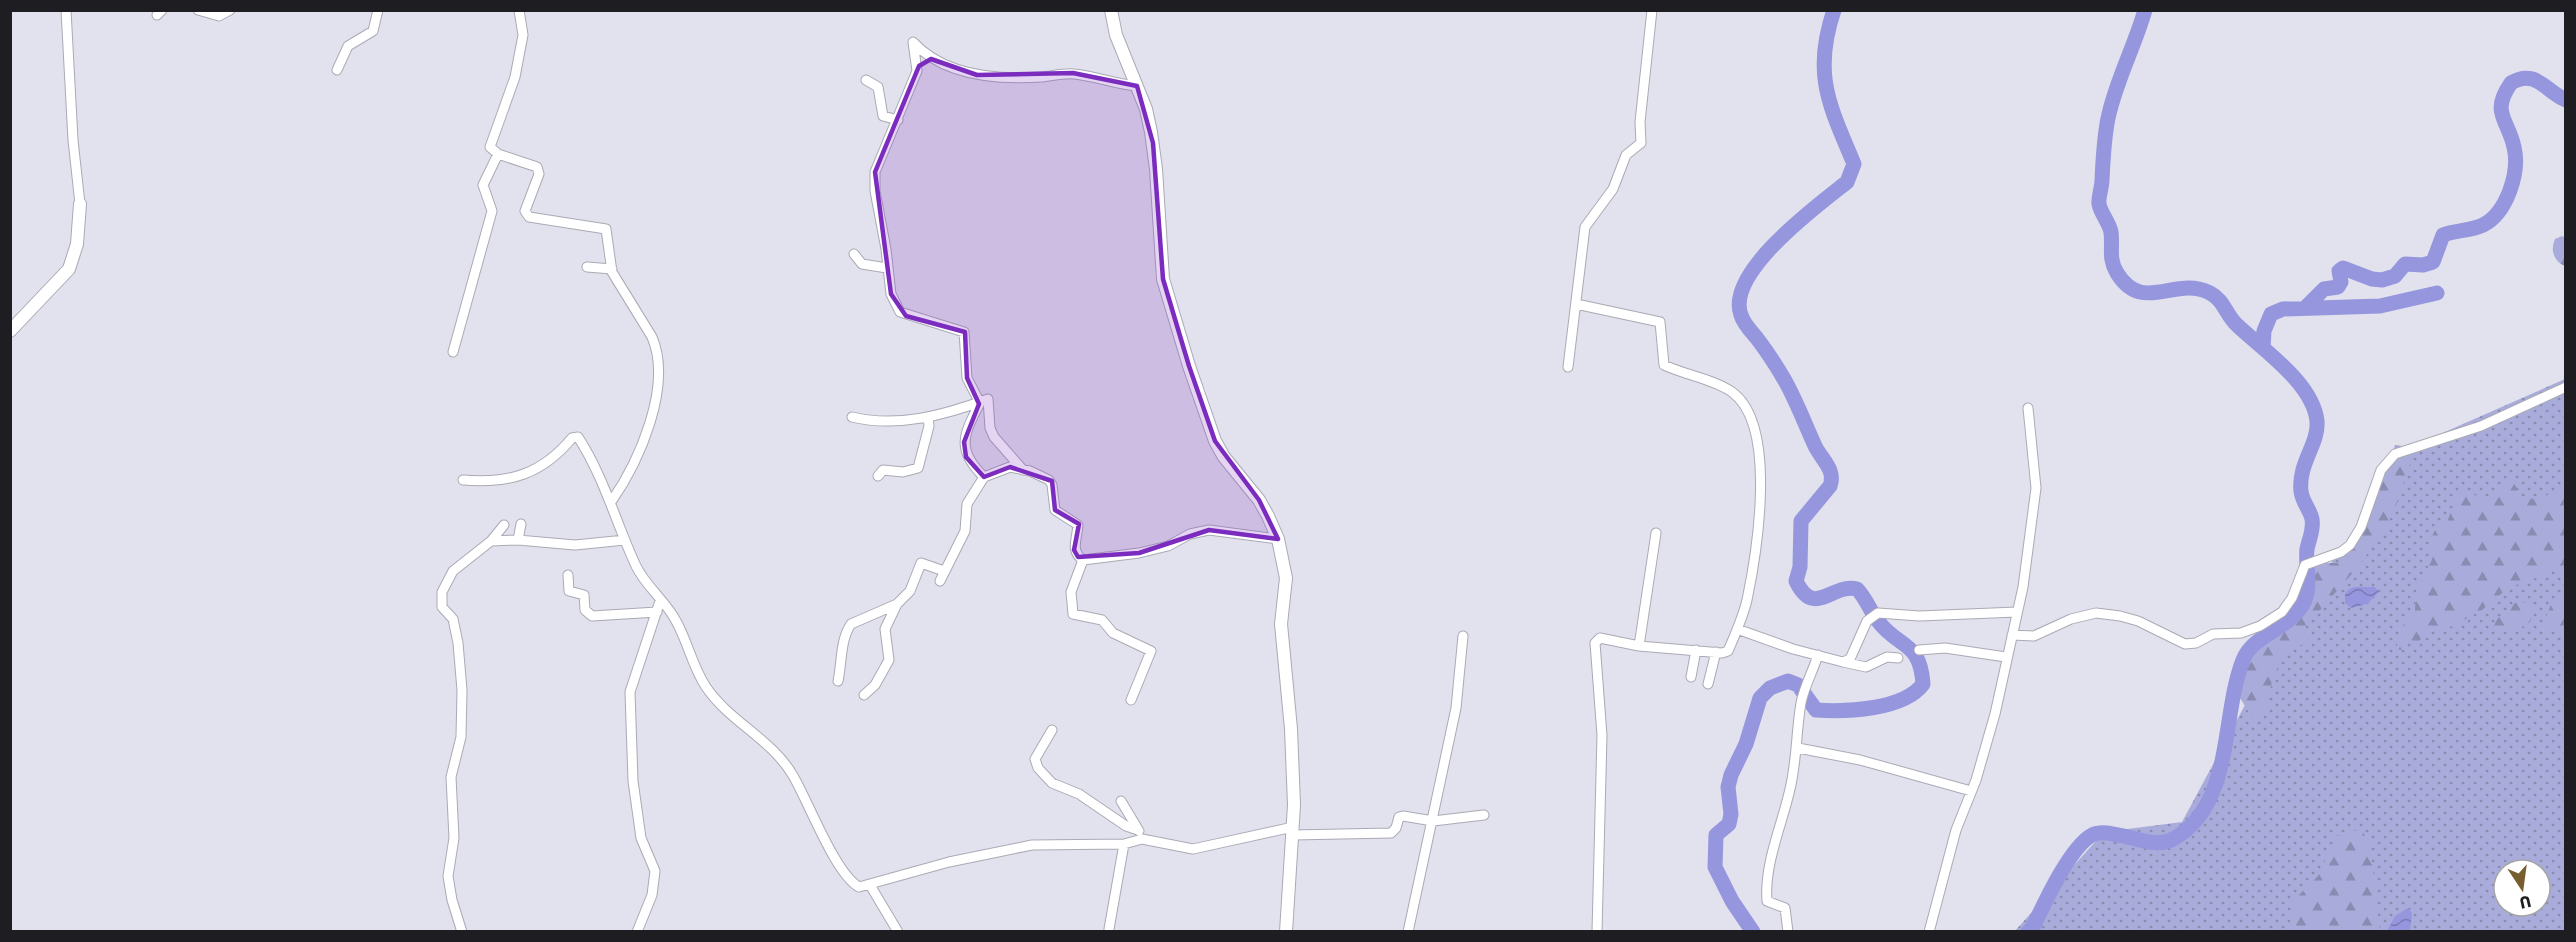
<svg xmlns="http://www.w3.org/2000/svg" width="2576" height="942" font-family="Jost,sans-serif">
  <defs>
    <pattern id="grass-dots" width="8" height="8" patternUnits="userSpaceOnUse" patternTransform="scale(1.5)"><rect width="8" height="8" fill="#a9acda"/><path d="M2 2h.1M6 6h.1" fill="none" stroke="#898bb0" stroke-width="1.8" stroke-linecap="round"/></pattern>
    <pattern id="forest-firs" width="22" height="20" patternUnits="userSpaceOnUse" patternTransform="scale(1.5)"><rect width="22" height="20" fill="#a9acda"/><path d="M5 1l3.5 6h-7zM16 11l3.5 6h-7z" fill="#898bb0"/></pattern>
    <pattern id="water-waves" width="16" height="10" patternUnits="userSpaceOnUse" patternTransform="scale(1.5)"><rect width="16" height="10" fill="#9596de"/><path d="M0 5q4-4 8 0t8 0" fill="none" stroke="#797ab4"/></pattern>
  </defs>
  <rect width="100%" height="100%" fill="#e1e2ed"/>
  <path fill="url(#grass-dots)" fill-rule="evenodd" d="M2565,379V931L2014,932L2104,832L2182,822L2246,703L2335,557L2413,446ZM2504,870H2540V906H2504Z"/>
  <path fill="url(#forest-firs)" d="M2562,236L2565,238V266C2554,262 2550,250 2555,239Z
    M2395,445L2402,446L2413,455L2395,508L2383,533L2357,568L2320,610L2310,615L2304,629L2309,639C2304,646 2296,646 2290,651C2284,656 2279,664 2276,671C2266,689 2274,709 2255,722L2240,698L2245,662C2270,622 2318,636 2312,567L2321,563H2343L2365,531Z
    M2507,480L2513,482L2525,501C2538,495 2557,496 2565,487V578L2558,576L2555,570H2548L2536,578L2508,588L2482,610L2453,626L2427,633L2417,643L2412,640L2403,650L2396,649L2401,628L2415,611L2416,590L2432,560L2433,553L2429,543L2435,530L2447,522L2458,494C2476,486 2480,513 2507,480Z
    M2554,599L2565,601V638L2557,637L2555,630L2544,632C2542,625 2550,605 2554,599Z
    M2521,602L2532,604L2534,607C2531,626 2527,627 2510,629C2505,630 2502,635 2497,636L2494,626L2496,619L2508,612L2514,603Z
    M2348,830L2362,831L2370,843L2380,931H2289L2292,902L2318,876L2336,836Z"/>
  <path fill="url(#water-waves)" d="M2355,587H2375L2379,592L2367,604L2351,608L2345,603V594L2349,589Z
    M2408,908L2412,913L2410,931H2387L2395,916Z"/>
  <g fill="none" stroke-linecap="round" stroke-linejoin="round">
    <path stroke="#9596de" stroke-width="15" d="M2306,307L2324,289L2338,287L2341,282L2339,271L2343,268L2372,279L2382,280L2395,276L2405,264L2423,265L2433,262L2443,235C2455,230 2471,231 2483,225C2507,213 2520,172 2514,147C2508,119 2490,113 2511,83C2536,68 2546,92 2566,100
      M2263,348L2264,331L2271,314L2283,309L2380,306L2437,293
      M1753,932L1732,901L1715,867L1716,835L1729,824L1731,814L1728,787L1731,775L1746,744L1760,698L1770,688L1788,681L1798,685L1816,710C1846,712 1904,710 1923,684C1920,640 1899,649 1878,621C1870,611 1866,598 1857,589C1832,583 1814,619 1796,581L1800,567L1801,521L1830,486C1836,470 1822,460 1815,446C1805,424 1796,400 1784,379C1777,367 1768,353 1759,341C1753,333 1744,325 1741,315C1725,273 1818,205 1847,182L1854,164C1830,106 1812,75 1834,10
      M2028,932L2033,927C2044,904 2070,847 2092,835C2103,830 2117,835 2128,837C2144,841 2160,847 2175,838C2234,803 2221,716 2243,660C2254,632 2295,629 2306,597C2311,581 2305,565 2307,549C2309,539 2314,530 2312,519C2310,509 2302,502 2301,491C2298,463 2319,444 2317,421C2313,383 2262,349 2237,325C2226,315 2224,300 2210,293C2175,275 2143,315 2117,273C2108,258 2113,248 2111,232C2109,222 2101,214 2099,204C2098,197 2102,188 2102,180C2103,159 2104,134 2109,114C2117,79 2135,45 2145,10"/>
    <g stroke="#aaaab5" stroke-width="11">
      <path id="minor" d="M66,10L73,140L80,204
        M198,10L219,16L230,10
        M519,10L523,35L515,77L490,147L498,154L537,167L539,174L525,211L529,217L606,229L612,272L652,337C673,386 639,462 611,502
        M157,15L162,10
        M337,70L348,46L373,31L378,10
        M866,80L878,87L883,116L898,120
        M1137,86C1115,84 1095,76 1074,74C1064,73 1052,76 1042,77C998,80 944,76 913,42L917,71L875,172V191L886,249L891,294L900,312L964,332L967,378L980,403C963,435 956,450 984,477L1010,467L1030,471L1049,480L1052,485L1055,510L1078,525C1077,539 1070,551 1083,560L1139,553L1168,546L1190,534L1209,530L1278,539
        M854,254L862,264L887,268
        M587,267L612,269
        M1576,304L1660,322L1664,365C1685,375 1713,379 1732,392C1778,425 1757,552 1747,600C1743,617 1735,635 1728,651L1722,653L1639,646L1600,638L1595,643L1602,735L1597,932
        M453,352L492,211L483,185L498,154
        M1568,367L1585,227L1613,189L1626,155L1641,143L1640,122L1652,10
        M852,417C898,428 945,415 988,399L990,428L994,437L1023,470
        M878,476L883,470L903,472L918,468L929,426L928,417
        M463,480C510,484 542,474 572,438L578,437C604,477 616,523 636,566C646,587 666,601 676,621C688,642 692,666 706,687C729,721 771,739 792,774C808,800 835,874 859,887L949,862L1032,845L1124,844L1142,839L1193,849L1293,827
        M518,540L521,524
        M491,541L504,525
        M1083,560L1071,592L1073,614L1102,620L1113,633L1151,651L1131,700
        M568,575L569,591L584,595L585,610L592,616L657,612
        M940,581L965,531L967,504L984,477
        M1737,629L1793,649L1843,662L1850,659L1867,621L1878,613L1919,616L2017,612
        M2012,635L2034,636L2071,619L2096,613L2120,616L2138,621L2185,644L2196,643L2213,634L2241,633L2260,626L2282,612L2292,598L2305,565L2341,552L2350,545L2361,527L2381,470L2395,454L2481,426L2566,387
        M1639,646L1656,533
        M1919,650L1945,648L2006,657
        M1843,662L1866,667L1887,657L1898,658
        M1691,677L1696,650
        M838,681C842,663 840,640 851,624L897,604L910,591L921,563L944,571
        M1708,684L1716,652
        M864,695L875,685L889,660L885,629L897,604
        M1052,730L1035,759L1038,768L1052,783L1079,794L1126,826L1138,830
        M1798,748L1860,760L1971,791
        M1121,801L1139,831
        M1293,835L1391,833L1396,828L1399,817L1403,816L1433,821L1484,815
        M870,885L898,932
        M1109,929L1124,844
        M462,932L452,900L448,876L454,838L451,777L461,737L462,690L458,643L453,619L442,607V592L453,571L491,541L518,540L575,545L625,540
        M637,932L652,895L655,871L641,838L633,781L630,692L660,601
        M1408,932L1456,708L1463,636
        M1788,932L1785,908L1767,901C1764,864 1782,825 1790,789C1797,760 1796,732 1801,703C1804,687 1813,671 1818,655
        M1929,932L1956,830L1976,780L1995,714L2023,587L2036,488L2028,408"/>
    </g>
    <g stroke="#aaaab5" stroke-width="14">
      <path id="tertiary" d="M1111,10L1116,35L1146,109L1151,132L1156,169L1163,279L1189,366L1215,441L1224,457L1259,500L1268,516L1278,539L1286,578L1281,624L1291,729L1294,805L1286,932
        M10,331L69,269L77,244L80,204"/>
    </g>
    <use href="#minor" stroke="#fff" stroke-width="9"/>
    <use href="#tertiary" stroke="#fff" stroke-width="12"/>
  </g>
  <path fill="#7b2cbf" fill-opacity="0.2" stroke="#7b2cbf" stroke-width="4.5" stroke-linejoin="round" d="M931,59L977,75L1073,73L1137,86L1153,143L1163,279L1189,366L1215,441L1259,500L1278,539L1209,530L1139,553L1078,557L1074,550L1079,524L1055,510L1052,481L1010,467L984,477L966,457L964,442L979,404L967,378L965,332L906,316L891,294L875,172L919,66Z"/>
  <rect width="2576" height="942" fill="none" stroke="#1e1e22" stroke-width="24"/>
  <g transform="translate(2522 888) rotate(167)"><circle r="28" fill="#ffffff" stroke="#a5a5a7" stroke-width="1.5"/>
  <path d="M0-4.5L10 22L0 15L-10 22Z" fill="#785d2f"/>
  <text y="-9" font-size="16" font-weight="bold" text-anchor="middle" fill="#1e1e22">U</text>
  </g>
</svg>
